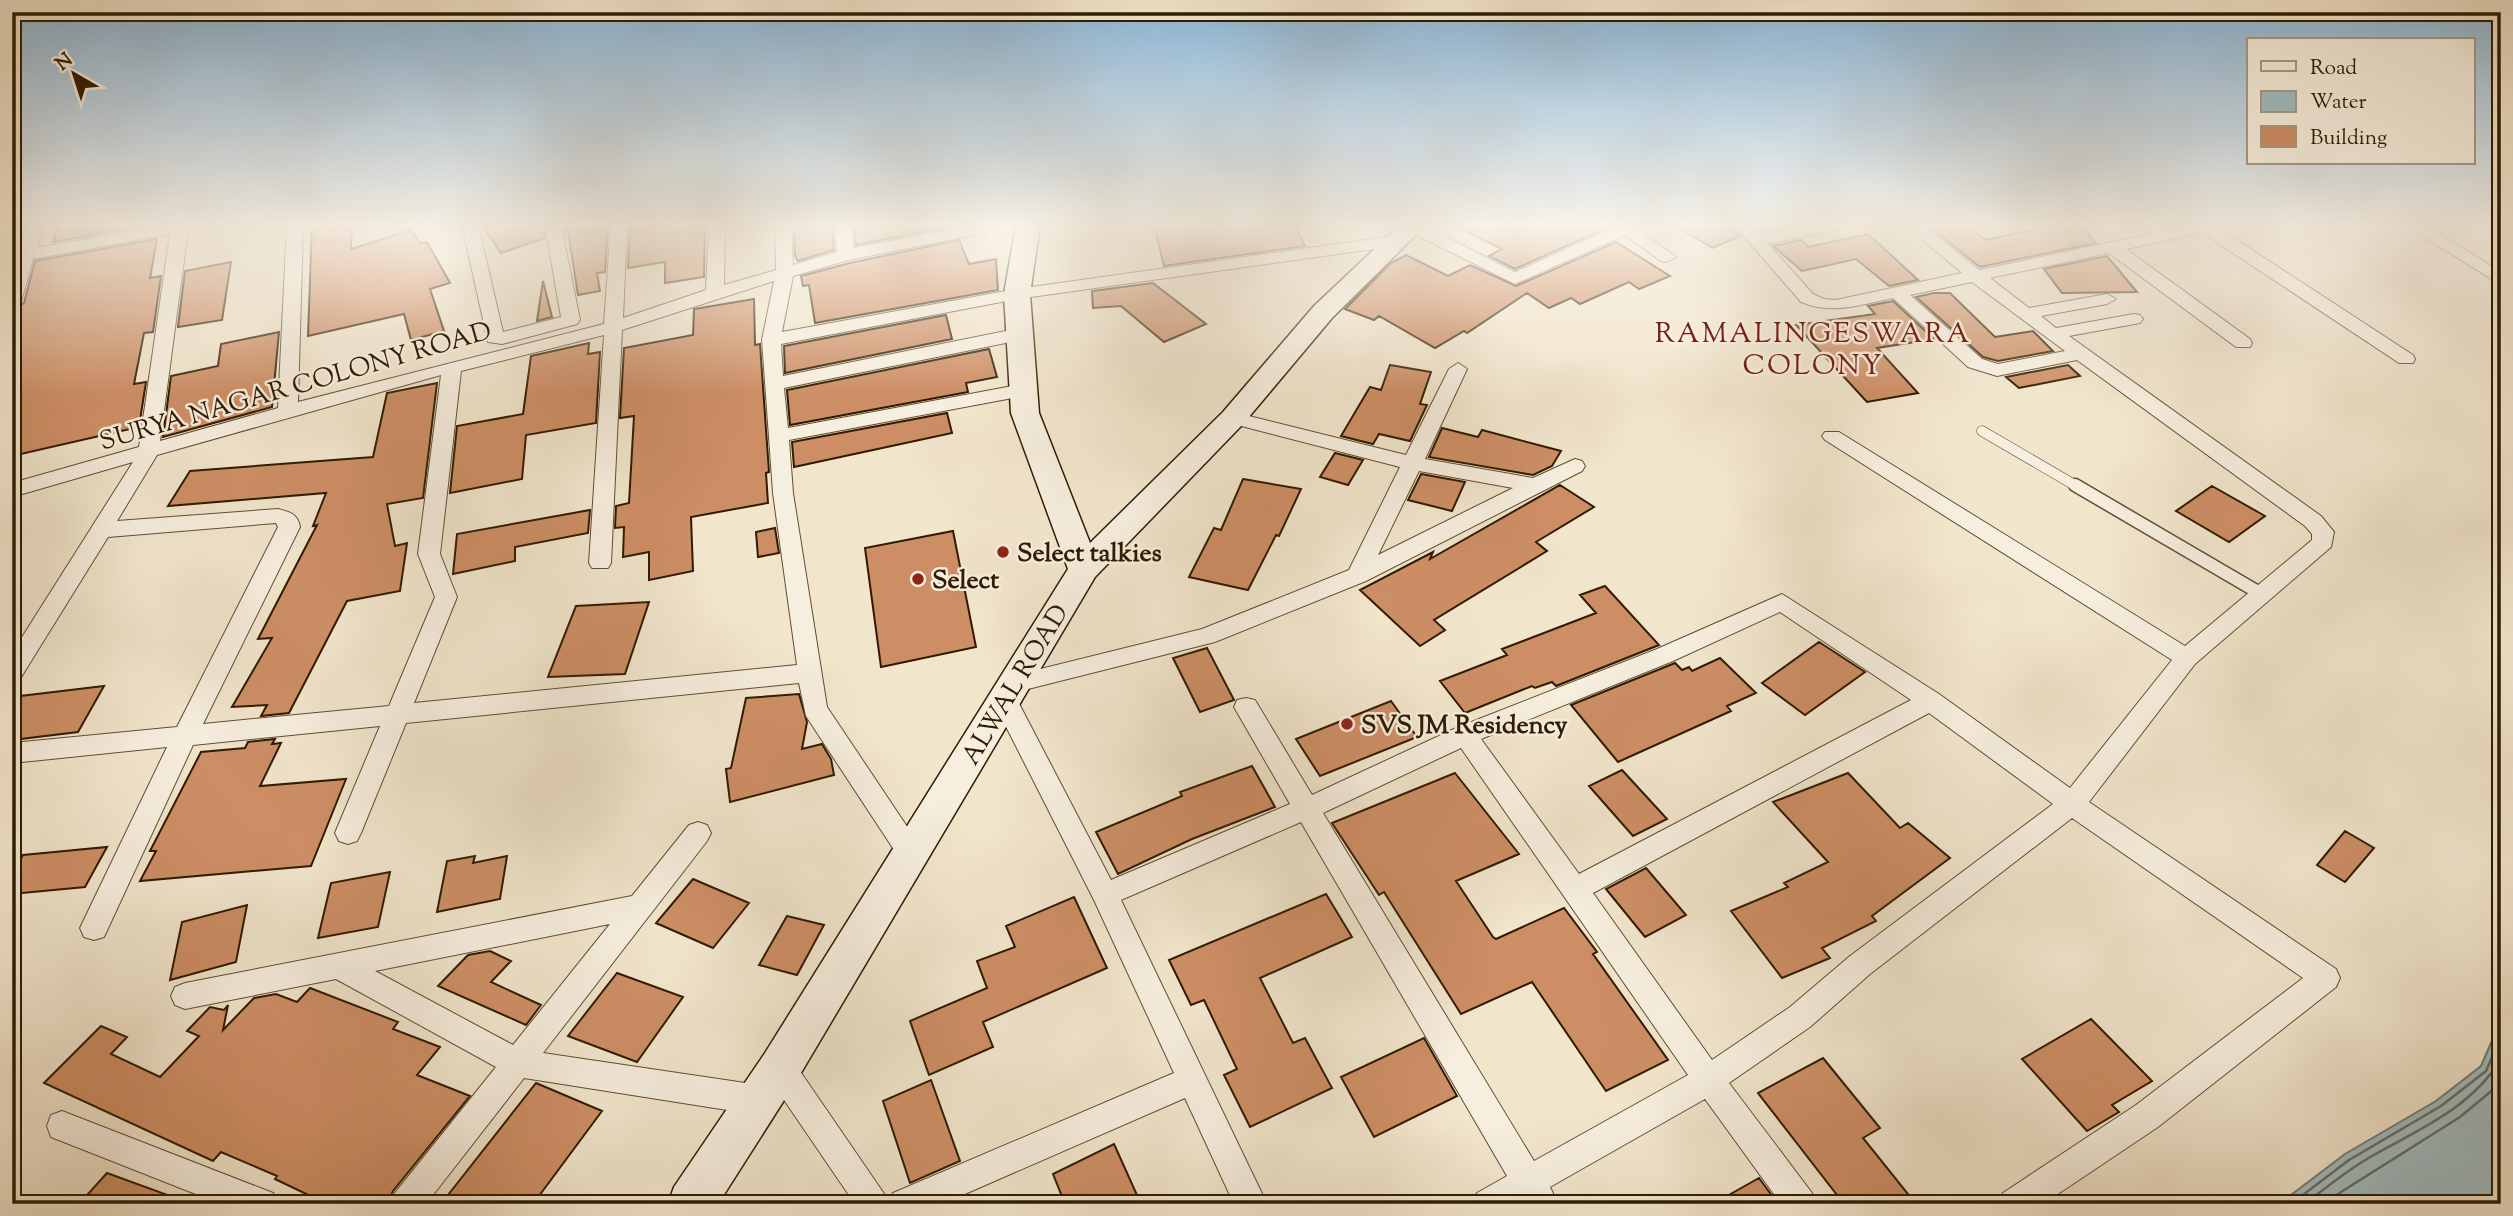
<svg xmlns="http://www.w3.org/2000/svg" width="2513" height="1216" font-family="'Sorts Mill Goudy',serif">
  <rect width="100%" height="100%" fill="#f1e5cc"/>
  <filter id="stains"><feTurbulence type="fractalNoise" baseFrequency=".00286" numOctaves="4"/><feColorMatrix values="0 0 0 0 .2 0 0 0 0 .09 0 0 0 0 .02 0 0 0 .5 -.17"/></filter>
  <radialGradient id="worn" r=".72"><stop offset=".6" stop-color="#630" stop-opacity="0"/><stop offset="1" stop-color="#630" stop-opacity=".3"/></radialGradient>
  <path fill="#a0bcc2" stroke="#737c74" stroke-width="2" d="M2501,1020V1204H2279L2345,1154L2436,1101L2481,1066Z"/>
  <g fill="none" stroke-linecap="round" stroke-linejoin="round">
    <path stroke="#686c61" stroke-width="2.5" d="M2291,1204L2349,1160L2441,1106L2486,1071L2501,1037
      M2305,1204C2327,1187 2347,1170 2372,1156C2420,1129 2471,1108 2501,1059
      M2322,1204L2460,1117L2501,1083"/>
  </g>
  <path fill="#cd8e65" stroke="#301b00" stroke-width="2" d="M58,225H149L53,242Z
    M312,225H352L351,249L411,230L420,243L427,242L450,283L430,289L444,331L411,340L404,314L308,336Z
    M482,225H543L545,238L501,253Z
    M564,225H608L605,272L597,273L600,291L578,295L568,231L565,232Z
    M630,225H705L704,277L665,283V262L628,268Z
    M794,225H832L834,250L798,261L795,256Z
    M854,225H953V226L856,245Z
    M1154,225H1225L1227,229H1233L1295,225L1305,246L1164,266Z
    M1453,225H1590L1600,231L1515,269L1489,256L1502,249Z
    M1673,225H1731L1740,236L1713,248Z
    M1927,225H1966L1986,240L2054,225H2081L2096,243L1980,267Z
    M1868,234L1918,280L1889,286L1856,259L1802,271L1773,246L1801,240L1808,247Z
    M157,239L150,278L161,276L153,332L144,333L134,384L146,382L139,427L12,456V309L24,303L35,261Z
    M959,240L969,264L996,259L998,290L815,323L809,285L803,286L801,276L850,263Z
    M1616,242L1670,276L1639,289L1629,282L1580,304L1571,298L1549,308L1527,293L1467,333L1464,331L1435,348L1379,316L1374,320L1345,309L1391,263L1406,255L1448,276L1470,265L1516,286Z
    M2107,256L2137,292L2062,293L2044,269Z
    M231,262L222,320L178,327L185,271Z
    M543,281L552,317L537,321Z
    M1153,283L1206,324L1164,342L1121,306L1093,308L1092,291Z
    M1934,293H1950L1995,337L2033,331L2053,351L1998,361L1983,357L1916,297Z
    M754,299L755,345L760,344L769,472L766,473L768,503L691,517L693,571L649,580V552L623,557L624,527L615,528L616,506L629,503L634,416L620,418L624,348L693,335L694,309Z
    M1893,301L1934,339L1877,348L1918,393L1867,402L1796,325L1875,314L1868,306Z
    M946,315L952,339L785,373L784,346Z
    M279,332L272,407L163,437L171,376L218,366L221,344Z
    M589,343L588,354L600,352L596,423L526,435L522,479L450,493L457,426L523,414L531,356Z
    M989,349L997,377L966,383L968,392L790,425L787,390Z
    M1390,365L1431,372L1420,404L1427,405L1410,441L1379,434L1373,444L1341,436L1370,387L1381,390Z
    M2068,365L2080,376L2019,388L2006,377Z
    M437,383L423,498L387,504L395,546L407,543L400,591L347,601L289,713L261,716L267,705L232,707L272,638L258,639L317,525L313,526L326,493L168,506L190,471L373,457L387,393Z
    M947,413L952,433L794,467L792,442Z
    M1442,428L1478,437L1482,430L1561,451L1552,466L1533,475L1429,457Z
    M1335,453L1363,460L1348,485L1320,477Z
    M1421,474L1465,482L1452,511L1408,500Z
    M1243,479L1301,489L1279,536L1276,535L1248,590L1189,577L1214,528L1221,530Z
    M1560,485L1594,507L1536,542L1547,551L1434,620L1445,630L1420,646L1360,590L1433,552L1430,559Z
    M2212,486L2265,516L2229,542L2176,511Z
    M590,510L588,533L515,547V561L453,574L457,534Z
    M775,528L779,553L758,557L756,532Z
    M953,531L976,647L881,667L865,548Z
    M1605,586L1659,645L1556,686L1552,682L1535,688L1532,686L1465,713L1440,681L1507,655L1502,649L1596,613L1580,595Z
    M649,602L625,674L548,677L576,606Z
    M1819,642L1865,672L1805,715L1762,683Z
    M1207,648L1234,700L1200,712L1173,658Z
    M1720,658L1756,693L1727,706L1731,711L1618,762L1571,705L1675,663L1682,670L1689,667L1692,671Z
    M104,686L78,732L12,740V697Z
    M799,694L807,722L802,749L822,744L831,759L834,775L730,802L726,769L731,768L746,698Z
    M1391,701L1417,737L1320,776L1296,739Z
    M275,739L272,744L281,743L260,786L346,779L311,866L140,881L156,851H150L201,752L245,748L248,742Z
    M1252,766L1275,807L1192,839L1118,874L1096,832L1182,796L1180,792Z
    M1622,770L1667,819L1633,836L1589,786Z
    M1455,773L1519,854L1456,881L1493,937L1496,939L1564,908L1597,952L1593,954L1668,1060L1606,1091L1532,982L1461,1014L1384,892L1379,895L1332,823Z
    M1848,773L1900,828L1908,823L1950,858L1872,916L1876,921L1822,948L1830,958L1782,978L1731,911L1788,887L1784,883L1828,862L1773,802Z
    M2345,831L2374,848L2345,882L2317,865Z
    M107,847L85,887L12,894V873L23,855Z
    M475,856L473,863L507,856L500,899L437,912L447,861Z
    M1646,868L1686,915L1645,937L1606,889Z
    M390,872L378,927L318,938L331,883Z
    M693,879L749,903L713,948L656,923Z
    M1326,894L1352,937L1260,978L1293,1043L1305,1038L1332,1088L1250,1127L1224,1075L1237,1069L1204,1000L1191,1005L1169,960Z
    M1074,897L1107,968L983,1022L993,1047L929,1075L910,1021L987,988L977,961L1015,947L1006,926Z
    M247,905L236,962L170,980L182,922Z
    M787,916L824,925L797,975L759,965Z
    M490,951L511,961L491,982L541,1005L526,1025L438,986L468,955Z
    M617,973L683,997L637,1062L568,1036Z
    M310,988L398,1022L393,1029L440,1047L417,1075L470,1096L393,1191L387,1204H327L275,1179L277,1176L221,1152L213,1161L44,1083L101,1026L127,1037L111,1054L160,1077L199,1036L187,1031L210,1007L224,1010L228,1005L223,1030L254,998L276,994L297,1002Z
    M2091,1019L2152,1081L2112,1105L2119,1112L2087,1131L2022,1059Z
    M1424,1038L1457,1096L1374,1137L1341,1077Z
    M1823,1058L1880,1128L1863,1138L1916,1204H1844L1758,1093Z
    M931,1080L960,1161L910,1183L883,1101Z
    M536,1083L602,1111L533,1204H441Z
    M1114,1144L1141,1204H1065L1053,1174Z
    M107,1173L184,1201L183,1204H79Z
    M1759,1178L1778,1204H1713Z"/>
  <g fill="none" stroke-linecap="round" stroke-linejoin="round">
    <g stroke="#604e33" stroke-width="11">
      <path id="lane-far1" d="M1982,431L2078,487"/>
    </g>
    <g stroke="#604e33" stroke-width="15">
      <path id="lane" d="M2075,485L2263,595"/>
    </g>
    <g stroke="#604e33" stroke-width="2">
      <path id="street" d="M27,225H43L37,248L163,225H198L188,230L160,441L278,408L287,225H303L298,402L604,324L611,225H627L623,318L706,290L709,225H725L724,285L776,270L775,225H791L793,265L837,252L835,225H851L854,248L972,225H1005L997,230L849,260L793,276L782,332L1017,289L1395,236L1403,241L1395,246L1017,299L781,344L783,376L1020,328L1029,334L1020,340L784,388L788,428L1023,384L1033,390L1023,396L789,440L793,493L827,707L920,846L924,854L920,862L911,865L902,862L806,716L799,683L406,723L361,833L357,841L348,844L339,841L335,833L380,726L193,745L104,937L94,940L84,937L80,928L167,747L12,763V743L177,727L278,527L276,523L108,537L20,679L12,682V653L133,462L12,497V483L139,447L170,234L33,259L21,302L12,307L15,263H12V253L18,252ZM774,281L762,340L773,493L797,665L414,703L457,597L440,554L461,371L604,335L589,563L592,568H608L611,563L622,330ZM441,375L418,554L435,597L389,706L203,724L300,527C298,514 290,512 278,509L117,521L157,455Z
        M462,225H478L503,332L561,317L545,225H561L580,320L577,324L502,344L488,342Z
        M1404,225H1423L1515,272L1620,225H1642L1638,229L1676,257L1667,262L1661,261L1625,235L1515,284L1406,230Z
        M1734,225H1751L1760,235L1810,225H1842L1840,229L1768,244L1813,294L1824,299L1836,300L1962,273L1905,225H1923L1979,270L2192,225H2224L2220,229L2413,355L2415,359L2413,363H2399L2203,233L2126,249L2250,339L2252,343L2250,347H2236L2109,253L1990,278L2029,308L2107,294L2116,299L2107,304L2041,316L2056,328L2134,314L2140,315L2143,319L2140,323L2069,336L2321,516L2334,532L2331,547L2195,664L2089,802L2336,969L2340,978L2336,987L2158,1127L2043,1204H1998L2003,1193L2136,1105L2303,978L2072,818L1870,974L1810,1027L1729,1083L1812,1193L1817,1204H1781L1705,1099L1550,1187L1558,1204H1472L1477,1193L1507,1176L1301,822L1121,900L1267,1204H1234L1185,1098L942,1204H855L769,1078L765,1068L769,1058L780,1054L791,1058L889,1201L893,1193L1174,1073L1094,900L992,699L995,692L1004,690L1013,692L1111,880L1290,804L1234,707L1237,700L1246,698L1255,700L1312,795L1456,728L1657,649L1782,594L1939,694L2070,788L2172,660L1825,440L1822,436L1825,432H1839L2185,646L2312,540V534L2305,526L2077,360L1997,376L1968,367L1893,298C1860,305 1832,315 1801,302ZM1972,282L2065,351L1998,364L1982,359L1910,295ZM1780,612L1911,700L1579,874L1481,739L1673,661ZM1929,713L2053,804L1850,956L1790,1007L1712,1060L1593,893ZM1461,748L1688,1075L1534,1161L1323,813Z
        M2405,225H2425L2501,272V285Z
        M1458,363L1467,369L1425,459L1533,478L1575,459L1582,461L1585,466L1582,471L1366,581L1215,642L1016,692L1008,689L1004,683L1008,677L1202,629L1349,570L1400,467L1226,422L1223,418L1233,412L1406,455L1449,369ZM1419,471L1513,488L1378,555Z
        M698,822L707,825L711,833L707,841L543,1053L759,1085L770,1090L774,1100L770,1110L759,1115L524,1078L426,1204H390L395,1193L496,1067L336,979L185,1009L175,1005L171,996L175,987L185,983L632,896L689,825ZM610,924L513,1045L375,971Z
        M62,1111L273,1193L278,1204H221L51,1137L47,1126L51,1115Z"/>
    </g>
    <g stroke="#301b00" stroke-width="3">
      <path id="secondary" d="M1016,225H1040L1030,294L1039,413L1090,543L1223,412L1314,306L1400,225H1426L1332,318L1243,424L1095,577L795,1083L718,1204H668L674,1187L765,1053L1068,569L1011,413L1004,294Z"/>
    </g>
    <use href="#lane-far1" stroke="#f6eede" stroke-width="10"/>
    <use href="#lane" stroke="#f6eede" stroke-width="12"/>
    <use href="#street" fill="#f6eede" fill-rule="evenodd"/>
    <use href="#secondary" fill="#f6eede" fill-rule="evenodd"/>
    <path stroke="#301b00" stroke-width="4.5" stroke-dasharray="10 10" stroke-linecap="butt" d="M2484,225L2501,234"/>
  </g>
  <linearGradient id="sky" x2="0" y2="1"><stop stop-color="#8bb7d9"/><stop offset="0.57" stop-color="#f9f3e8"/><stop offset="1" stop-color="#f9f3e8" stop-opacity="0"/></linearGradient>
  <rect width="2513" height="395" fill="url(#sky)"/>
  <g fill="#8f2418" stroke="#f6eede" stroke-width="2.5">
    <circle cx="1003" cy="552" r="7"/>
    <circle cx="918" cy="579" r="7"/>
    <circle cx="1347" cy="724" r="7"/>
  </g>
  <g text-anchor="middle" stroke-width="5" stroke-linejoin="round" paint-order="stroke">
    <g font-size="26" fill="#301b00" stroke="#f6eede">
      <text transform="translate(295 385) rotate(-16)" y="9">SURYA NAGAR COLONY ROAD</text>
      <text transform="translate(1014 684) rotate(-59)" y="9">ALWAL ROAD</text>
    </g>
    <g font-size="26" font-weight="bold" fill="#301b00" stroke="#f6eede" text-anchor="start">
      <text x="1017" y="561">Select talkies</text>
      <text x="932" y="588">Select</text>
      <text x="1361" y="733">SVS JM Residency</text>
    </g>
    <g font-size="28" letter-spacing="2" fill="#7a1f14" stroke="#f6eede">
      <text x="1813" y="342">RAMALINGESWARA<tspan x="1813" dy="32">COLONY</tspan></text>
    </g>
  </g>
  <rect width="2513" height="1216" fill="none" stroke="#f1e5cc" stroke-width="42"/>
  <rect x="14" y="14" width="2485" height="1188" fill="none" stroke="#301b00" stroke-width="3.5"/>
  <rect x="21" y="21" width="2471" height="1174" fill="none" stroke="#301b00" stroke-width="2"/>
  <rect x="2247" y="38" width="228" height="126" fill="#f6eede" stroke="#a79a85" stroke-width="2"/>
  <rect x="2261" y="61" width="35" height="10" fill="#f6eede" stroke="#a79a85" stroke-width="2"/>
  <text x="2310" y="74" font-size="21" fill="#301b00">Road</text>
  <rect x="2261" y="91" width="35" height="21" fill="#a0bcc2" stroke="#a79a85" stroke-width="2"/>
  <text x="2310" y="108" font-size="21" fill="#301b00">Water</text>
  <rect x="2261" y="126" width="35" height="21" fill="#cd8e65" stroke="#a79a85" stroke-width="2"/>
  <text x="2310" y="144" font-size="21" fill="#301b00">Building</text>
  <g transform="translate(74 74) rotate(321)" stroke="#f6eede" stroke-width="5" paint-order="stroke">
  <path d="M0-5L12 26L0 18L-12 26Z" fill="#301b00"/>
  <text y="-10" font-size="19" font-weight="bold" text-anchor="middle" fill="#301b00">N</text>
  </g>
  <rect width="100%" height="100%" filter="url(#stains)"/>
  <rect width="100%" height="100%" fill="url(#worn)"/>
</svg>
